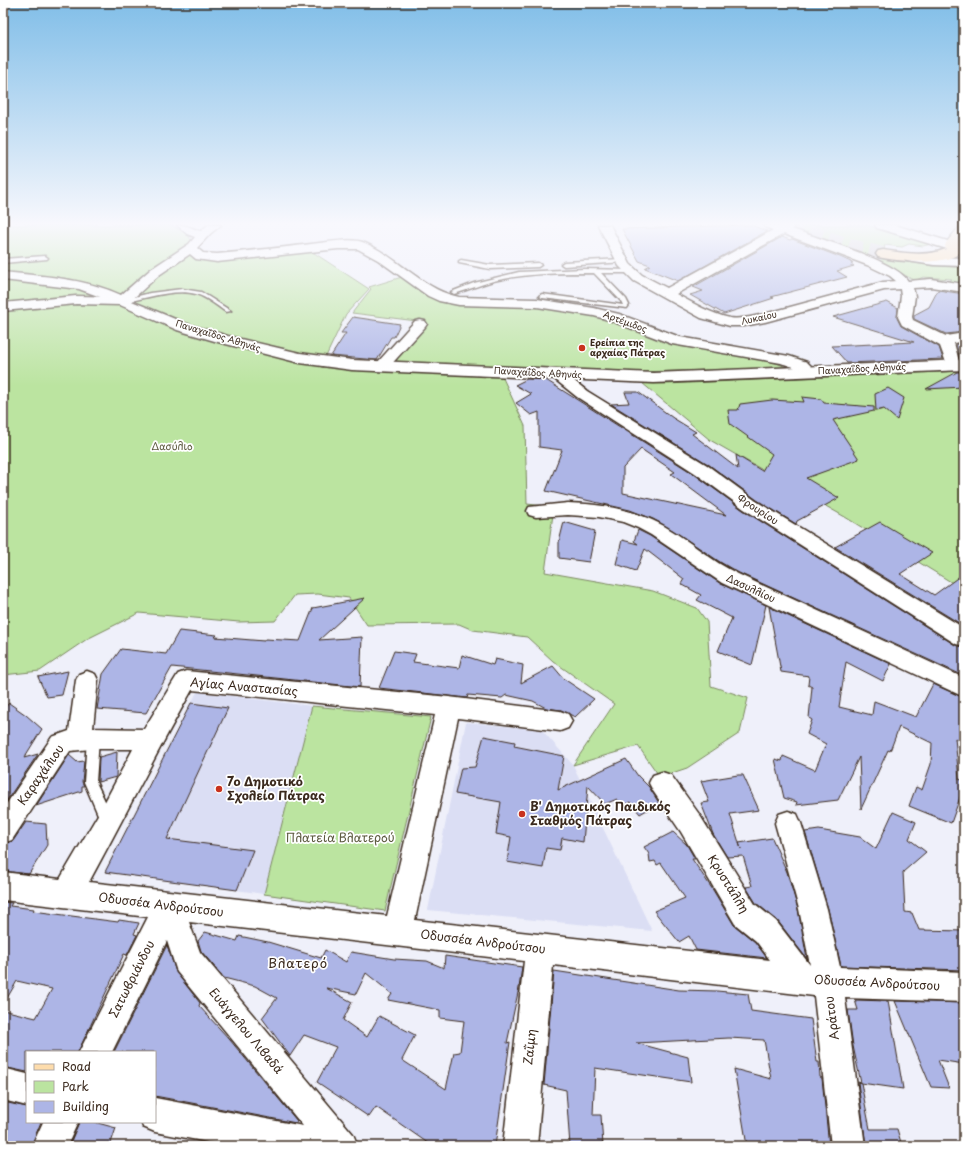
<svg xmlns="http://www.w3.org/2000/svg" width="967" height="1149" font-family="'Playpen Sans',sans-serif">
  <rect width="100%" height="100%" fill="#eff0fa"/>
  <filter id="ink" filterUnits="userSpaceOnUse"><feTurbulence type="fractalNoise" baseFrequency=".025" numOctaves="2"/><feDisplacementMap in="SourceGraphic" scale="8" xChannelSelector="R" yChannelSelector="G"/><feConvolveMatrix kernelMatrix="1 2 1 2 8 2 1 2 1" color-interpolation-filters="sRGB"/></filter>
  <g filter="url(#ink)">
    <path fill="#dbdef4" d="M197,692L312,706L264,894L105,872Z
      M466,722L542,730L573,765L652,931L428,910Z"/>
    <path fill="#bbe4a0" stroke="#7b875f" d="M10,225H171C189,235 192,235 194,256L311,251L369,289L346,314L321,367L364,371L502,376L525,426L527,504L554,507L545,572L653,591L697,608L707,622L711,686L748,698L740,733L687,768L660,777L638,746L573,765L614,704L553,661L527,637L473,630L459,624L367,625L349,598L318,594L295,595L275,621L239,622L139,613L87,639L40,671L3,675V235Z
      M806,225H866L931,244L923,246L909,244L902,247L885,245L882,258L926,265L964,268V285L948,282L952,279L923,277L915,281L886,264L797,231Z
      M402,277L427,296L443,302L538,307L596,316L776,363L789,368L635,372L392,362L425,322L352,313L371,289L369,287Z
      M964,371V590L845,517L710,440L642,383L666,384Z
      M312,706L431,717L385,911L264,894Z"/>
    <path fill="#adb5e6" stroke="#3b2a1e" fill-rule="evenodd" d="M751,225L767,231L678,281L645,268L650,265L639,261L622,229Z
      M782,237L790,240L792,239L840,257L853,263L851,264L854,266L837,271L847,277L771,297L774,298L724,314L690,295L703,291L693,287Z
      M938,290L964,294V332L946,334L914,319V315L929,307Z
      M887,302L898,308L897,318L901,326L939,347L943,359L847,363L832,346L914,342L833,317Z
      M353,317L400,324L394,337H391L377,360L331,356L346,333H341Z
      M964,343V359H960L956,344Z
      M957,372H964V387L926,389Z
      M527,379L546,380L694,474L743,510L955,645L964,647V676L739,573L720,562L674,531L653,519L630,510L546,491L562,450L539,447V412L531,415L516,403L531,394L515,385ZM641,449L675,472L671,474L726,515L623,493V468Z
      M888,388L904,398L897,420L884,409L876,411L875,394Z
      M625,392H638L673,418L696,432L692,434L738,469L736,455L762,471L772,454L730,424L728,410H738L740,404L772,400L804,402L802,397L821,399L824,403L874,407V411L833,420L859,459L806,478L839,498L797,521L796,524L757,500L708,464L611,404L629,403Z
      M564,522L595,531L589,562L559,558V542Z
      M880,522L932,553L900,574L934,595L964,573V626L835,547Z
      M638,530L650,536L721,584L766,605L752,665L718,651L732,618L697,600L701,595L681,584L684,579L645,549L636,571L616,564L622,540L638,544L634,541Z
      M365,598L319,640L362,637L360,687L172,667L146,713L97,709L103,674L121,649L166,654L179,631L217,635L215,637L264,641L265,639L300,641L313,608Z
      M769,607L891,664L883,681L846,662L839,707L872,715L874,701L916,717L933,684L964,698V743L955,738L959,779L964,781V786L951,823L909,806L916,787L922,790L931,764L932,743L899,727L890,751L888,750L861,809L859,757L838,800L796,805L797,802L784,798L775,759L782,761L783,756L815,770L826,744L807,734L812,720L809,718L812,687L808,685L809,676L781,672Z
      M394,651L416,654L413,662L459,668L462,655L493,665L495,659L523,665L521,683L553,666L564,679L594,699L575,717L561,710L546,708L533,701L506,695L502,698L468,695L467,698L379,688Z
      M68,671L62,695L47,697L38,677Z
      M9,703L26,715L42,729L24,758L38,754L3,806V710Z
      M191,703L228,708L167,839L253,850L237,890L105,872Z
      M484,736L515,742L514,746L564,756L558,790L626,759L638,776L649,787L659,803L640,814L630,802L623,806L617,799L605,804L588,786L583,842L562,838L560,850L546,848L543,868L507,862L511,837L496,834L501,802L455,794L461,768L475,767Z
      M117,752L116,777L98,782L99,757Z
      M69,755L77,762L84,761L82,782L84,786H82V791L36,806Z
      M738,775H743L759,810L730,814L741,849L739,843L772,838L787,872L798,909L807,959L777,920L756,903L746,887L752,886L743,856L727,857L713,834L701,803L709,802L701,781Z
      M893,812L916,822L909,839L926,852L903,872L905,912L912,913L919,930L964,931V970L841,966L828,909L805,832L819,830L860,837L876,849Z
      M26,822L46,824L47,845L29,874L3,871V844L13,841Z
      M673,832L687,845L695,859H692L713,890L734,925L755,942L767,958L696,950L689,936L679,942L654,911L685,898L661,863L657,865L655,861L650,862L649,854L644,847Z
      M3,902L12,903L10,906L34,909L33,911L118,922L119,920L139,923L134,934L137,935L127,955L124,954L78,1052H27V1072L3,1067V1010L36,1018L52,989L17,981L3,1005Z
      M205,932L237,941L239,936L268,942L321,958L325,950L346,962L351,952L394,959L427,961L444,968L445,956L522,967L519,988L507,1043L510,1042L495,1146H432L376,1107L369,1117L317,1082L336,1047L304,1035L290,1056L262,1018L277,998L255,986L224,978L201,951L198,941ZM366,973L392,994L388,1000L440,1010V1018L464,1021L460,1052L454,1053L446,1089L402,1060L415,1035L379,1016L367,1037L343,1020L352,1002L326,988L356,994Z
      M167,945L176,972L200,1003L199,1006L230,1040L297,1121L296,1123L155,1096V1052H114Z
      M554,971L679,990L717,991L748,994L751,1011L811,1019L817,1062H819L820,1077L822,1078L829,1146H747L734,1069L771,1079L764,1040L729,1038L636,1043L688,1057L691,1082L595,1068L593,1115H601L603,1146H570L566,1090L544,1085Z
      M855,1000L888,1001L903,1089L861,1083L853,1046L848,1010H858Z
      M895,1001L964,1003V1064L938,1060L949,1088L931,1087Z
      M858,1082L861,1083L870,1129H897L902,1146H866Z
      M3,1102L27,1107V1122H41L31,1146H3Z
      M79,1122H94L116,1128L110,1146H69Z"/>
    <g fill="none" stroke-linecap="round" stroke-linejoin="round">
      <path stroke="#cbc8ce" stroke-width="14" stroke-dasharray="14 7" stroke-linecap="butt" d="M789,225L855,247L883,254"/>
      <g stroke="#3b2a1e" stroke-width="3">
        <path id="service" d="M45,256L48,258L47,259L3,263V259Z
          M623,259L626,261L625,262L564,266L561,264L564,262Z
          M461,260L490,265L538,263L541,265L538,267L490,269L459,263V261Z
          M584,269L631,270V272L629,273H601L626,299L629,305L627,308L542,298L539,296L542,294L623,305L621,301L594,273C562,273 530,273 498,280C483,283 469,290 454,294L451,292L474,283L519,272Z
          M182,289L201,292L231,311L226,312C217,306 207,297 196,294C175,288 143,299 122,303L119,301L150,293Z
          M93,734L97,735L99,739L96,782L114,820L112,824L107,826L102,824L84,782L87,739L89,735Z"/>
      </g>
      <g stroke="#3b2a1e" stroke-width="3">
        <path id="minor" d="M177,225C190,225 189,228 201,231L208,225H221L211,233L197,248L203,253L217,254C248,251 279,248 311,244C325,243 352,237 365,243C398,257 423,290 459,297L537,299L594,308L619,314L680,337L789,356L807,362L817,372L815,375C806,377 804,373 797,369C793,366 786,365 781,363L672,344L609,320L594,316L537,307L459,305L439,301L428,296L378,260L358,249H338L217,262L196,259L190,254L159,275L127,304L122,305L79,289L3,280V272C42,276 84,278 121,295L151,269L189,244L195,237L187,234Z
          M598,225H610L630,264L642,275L667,288L773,230L765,227L764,225H795L792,229C817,238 896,261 908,281L931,279L964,284V292L931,287L913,288L915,296L912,317L913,320L946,336L964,333V341L954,343L960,365L958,368L953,369L948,368L940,346L902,325L898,317L901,296L900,289L884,290L765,322L744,326H730L701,318L634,281L619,266ZM784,234L867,265L890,276L896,281L883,282L764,314C753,316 741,320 730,318C711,314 693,303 676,294Z
          M420,320L425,321L427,324L425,327L387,369L382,370L377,369L375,366L377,363L415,321Z
          M557,370L562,371L587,391L707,465L756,501L964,628V646L956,644L744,509L695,473L577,397L552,377L550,374L552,371Z
          M568,503C601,504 634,509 664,526C690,541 711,561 738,574C813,609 889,643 964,678V697L722,583L651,535L638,528L623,522L599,517L568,515L536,517L529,515L527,511L529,507Z
          M87,671L95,674L98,680L93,728L144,729L178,674L186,671L449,697L560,711L568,714L572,721L568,728L560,731L458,718L415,920L770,960L756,941L735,924L681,832L653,791L649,783L653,775L662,772L671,775L699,814L755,904L776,921L810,965L799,909L775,823L779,814L788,811L797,814L801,823L827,909L840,967L964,972V1002L845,998L865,1146H831L814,996L553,965L537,1146H503L524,961L189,922L200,952L353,1134L358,1146H229L155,1132L143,1127L141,1122H155V1098L303,1126L177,972L167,941L112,1052H79L148,917L3,900V872L60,879L99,813L133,749H91L70,751L12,840L3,843V809L52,737L69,731L76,680L79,674ZM192,690L435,715L387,916L89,882C124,818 156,753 192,690Z
          M3,1068L27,1074V1106L3,1100Z
          M43,1122H78L67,1146H32Z"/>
      </g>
      <g stroke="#3b2a1e" stroke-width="3">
        <path id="tertiary" d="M875,225H895L964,246V254L877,228Z
          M912,254L934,257L964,258V266L934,265L907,261L905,258L907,255Z
          M76,296L122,297L187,324L228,336L300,353L352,360L654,373L964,360V370L654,383L352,370L300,363L218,342L177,330L120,305L76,304L3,311V303Z"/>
      </g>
      <g stroke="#3b2a1e" stroke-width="3">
        <path id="primary" d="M964,225V238L958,246L961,251C950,267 895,261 878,257L876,254L878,251L883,250C904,253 926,257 946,249L945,246L946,243L960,226Z"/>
      </g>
      <use href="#service" fill="#fff" fill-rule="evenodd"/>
      <use href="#minor" fill="#fff" fill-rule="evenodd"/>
      <use href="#tertiary" fill="#fff" fill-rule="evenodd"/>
      <use href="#primary" fill="#fddcac" fill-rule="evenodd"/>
    </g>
  </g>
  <linearGradient id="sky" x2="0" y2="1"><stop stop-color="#81bee8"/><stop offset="0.58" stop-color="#f8f8fd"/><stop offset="1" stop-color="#f8f8fd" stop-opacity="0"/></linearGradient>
  <rect width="967" height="386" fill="url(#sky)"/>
  <g fill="#c8321e" stroke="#fff" stroke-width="1.5">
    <circle cx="582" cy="348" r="4"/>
    <circle cx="219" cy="789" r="4"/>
    <circle cx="522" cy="814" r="4"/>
  </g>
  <g text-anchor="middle" stroke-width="3.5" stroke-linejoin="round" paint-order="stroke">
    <g font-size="9" fill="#3b2a1e" stroke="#fff">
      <text transform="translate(759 318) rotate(-12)" y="3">Λυκαίου</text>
      <text transform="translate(625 322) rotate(20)" y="3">Αρτέμιδος</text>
      <text transform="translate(218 336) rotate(17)" y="3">Παναχαΐδος Αθηνάς</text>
      <text transform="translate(862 369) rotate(-3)" y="3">Παναχαΐδος Αθηνάς</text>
      <text transform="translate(538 373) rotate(3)" y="3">Παναχαΐδος Αθηνάς</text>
    </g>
    <g font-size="9" font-weight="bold" fill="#3b2a1e" stroke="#fff" text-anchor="start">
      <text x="590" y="346">Ερείπια της<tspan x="590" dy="10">αρχαίας Πάτρας</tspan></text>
    </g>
    <g font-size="10" fill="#5b583e" stroke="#fff">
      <text x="172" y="450">Δασύλιο</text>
    </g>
    <g font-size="10" fill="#3b2a1e" stroke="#fff">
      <text transform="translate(758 509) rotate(33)" y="4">Φρουρίου</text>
      <text transform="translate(751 588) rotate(25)" y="4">Δασυλλίου</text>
    </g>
    <g font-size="12" fill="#3b2a1e" stroke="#fff">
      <text transform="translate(244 687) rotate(5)" y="4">Αγίας Αναστασίας</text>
      <text transform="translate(41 775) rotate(-55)" y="4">Καραχάλιου</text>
      <text transform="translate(728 884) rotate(58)" y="4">Κρυστάλλη</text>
      <text transform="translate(161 905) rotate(7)" y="4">Οδυσσέα Ανδρούτσου</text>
      <text transform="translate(483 942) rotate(7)" y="4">Οδυσσέα Ανδρούτσου</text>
      <text transform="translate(132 979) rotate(-63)" y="4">Σατωβριάνδου</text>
      <text transform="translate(877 983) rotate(3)" y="4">Οδυσσέα Ανδρούτσου</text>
      <text transform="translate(832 1018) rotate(-97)" y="4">Αράτου</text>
      <text transform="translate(246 1031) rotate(50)" y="4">Ευάγγελου Λιβαδά</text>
      <text transform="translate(530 1047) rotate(-84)" y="4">Ζαΐμη</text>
    </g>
    <g font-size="12" font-weight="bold" fill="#3b2a1e" stroke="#fff" text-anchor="start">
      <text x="227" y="786">7ο Δημοτικό<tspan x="227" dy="14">Σχολείο Πάτρας</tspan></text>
      <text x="530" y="811">Β' Δημοτικός Παιδικός<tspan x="530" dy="14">Σταθμός Πάτρας</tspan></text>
    </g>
    <g font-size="12" fill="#5b583e" stroke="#fff">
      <text x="340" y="842">Πλατεία Βλατερού</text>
    </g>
    <g font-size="13" letter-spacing="1" fill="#3b2a1e" stroke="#fff">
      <text x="298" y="968">Βλατερό</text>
    </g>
  </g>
  <rect width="967" height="1149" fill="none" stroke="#fff" stroke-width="16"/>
  <rect x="8" y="8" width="951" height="1133" fill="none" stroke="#3b2a1e" stroke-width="1.5" filter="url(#ink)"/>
  <rect x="26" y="1051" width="130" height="72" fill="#ffffff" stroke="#b1aaa5"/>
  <rect x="34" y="1064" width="20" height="6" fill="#fddcac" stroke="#b1aaa5"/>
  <text x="62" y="1071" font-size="12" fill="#3b2a1e">Road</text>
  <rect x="34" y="1081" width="20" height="12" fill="#bbe4a0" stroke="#b1aaa5"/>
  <text x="62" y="1091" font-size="12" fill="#3b2a1e">Park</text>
  <rect x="34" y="1101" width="20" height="12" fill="#adb5e6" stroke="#b1aaa5"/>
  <text x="62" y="1111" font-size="12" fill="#3b2a1e">Building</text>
</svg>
